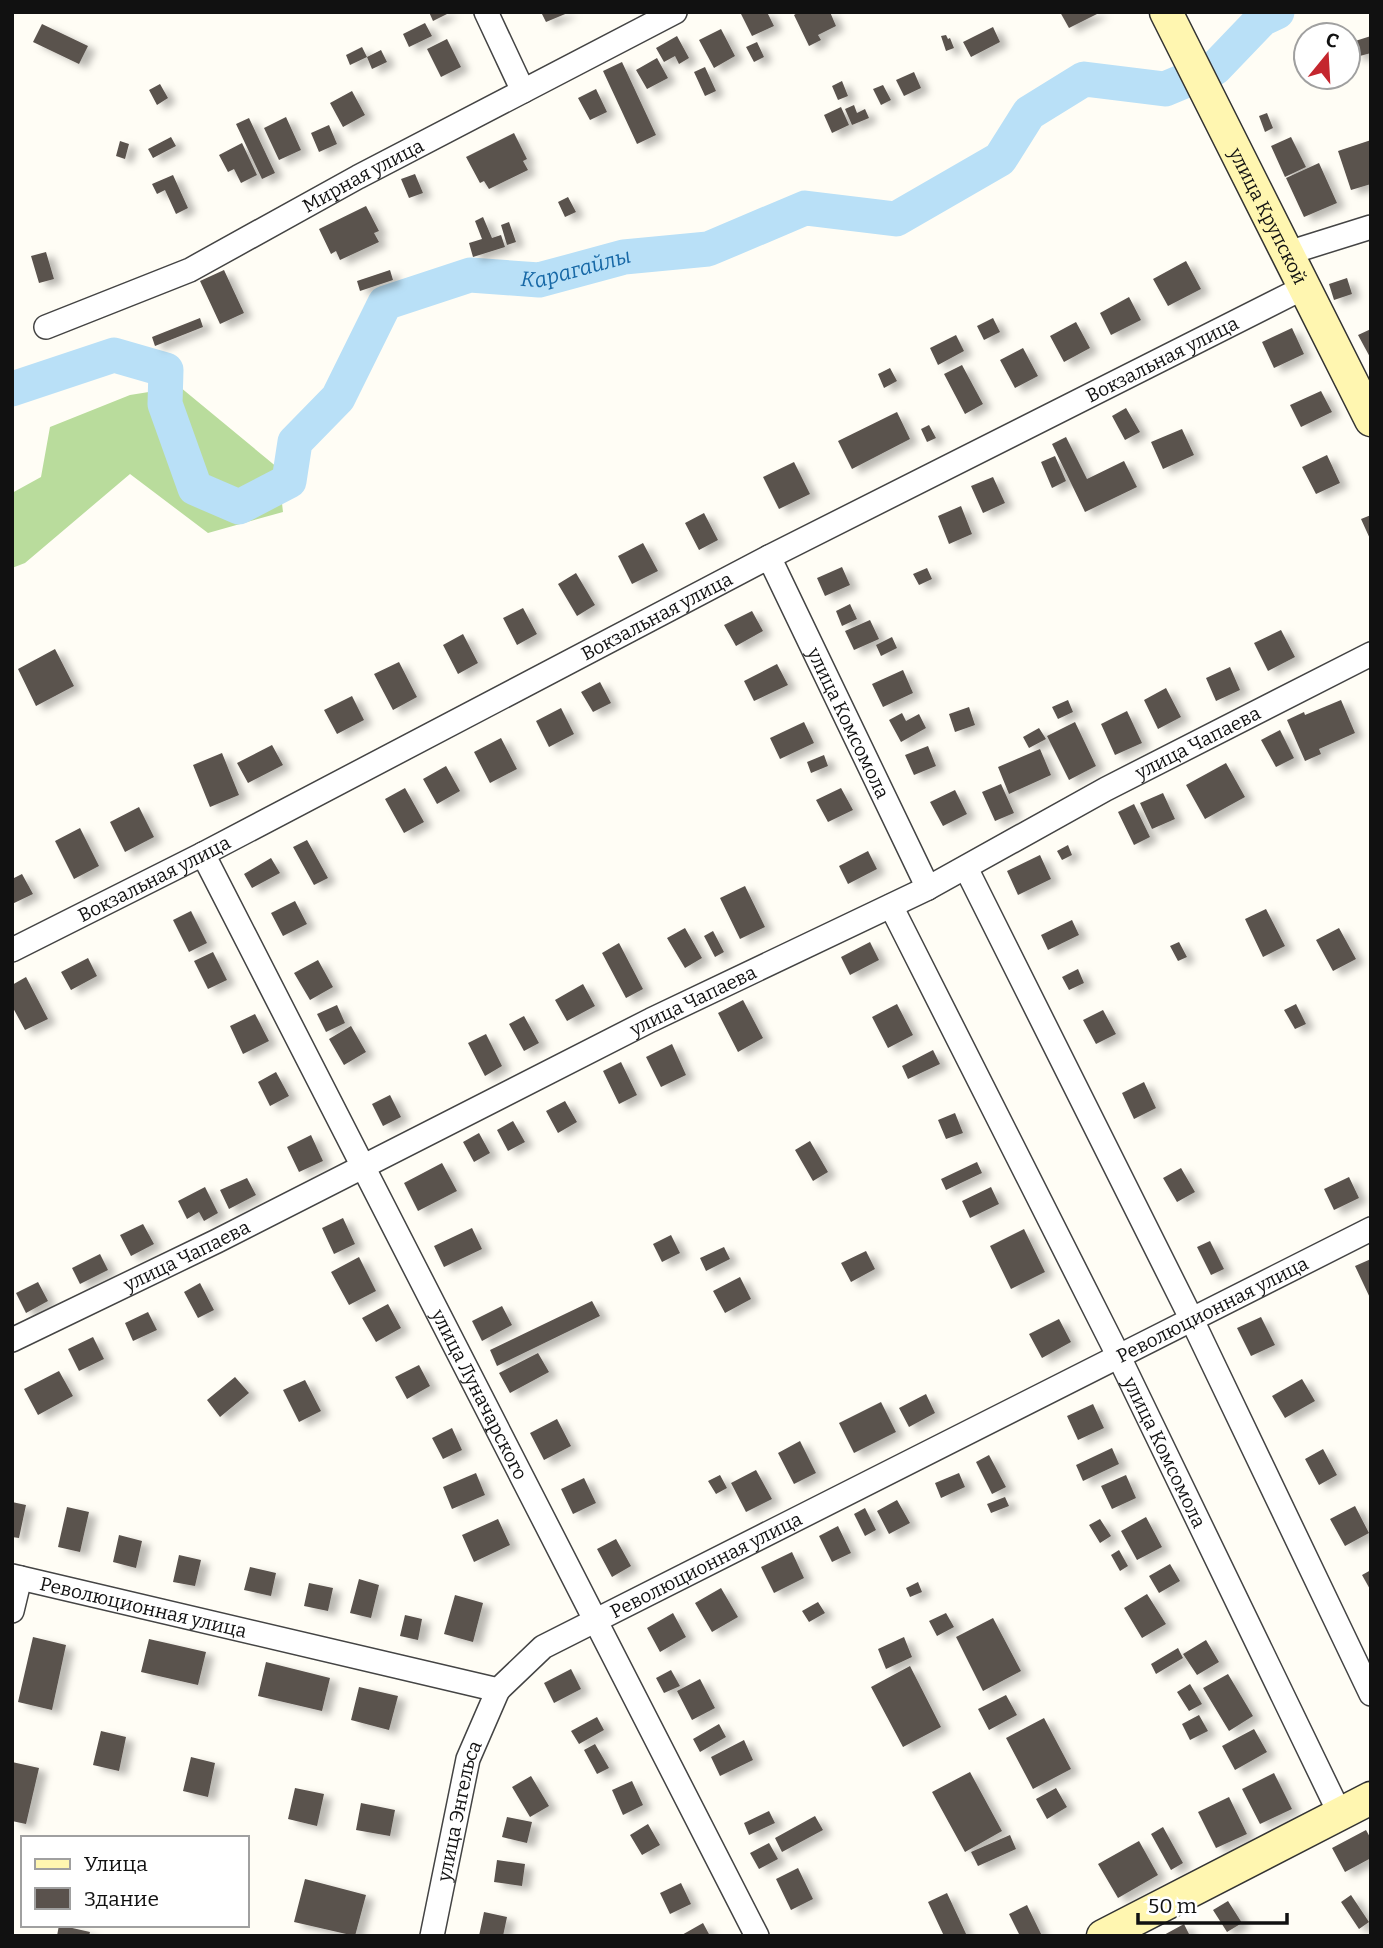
<svg xmlns="http://www.w3.org/2000/svg" width="1383" height="1948" font-family="Bitter,serif">
  <defs>
    <filter id="shadow"><feDropShadow dx="8" dy="4.5" stdDeviation="3.5" flood-color="#0004"/></filter>
  </defs>
  <rect width="100%" height="100%" fill="#fffdf5"/>
  <path fill="#b9dc9c" d="M180,387L278,468L283,512L208,533L130,474L25,563L12,568V493L41,477L50,427L130,395Z"/>
  <g fill="none" stroke-linecap="round" stroke-linejoin="round">
    <path stroke="#b9e0f7" stroke-width="35" id="s1" d="M12,389L114,355L166,370L165,404L195,488L239,507L289,481L295,442L338,398L385,303L470,275L539,280L624,257L708,249L805,208L896,219L1000,159L1029,113L1084,79L1165,89L1215,68L1262,19L1277,12"/>
  </g>
  <path fill="#5a524d" filter="url(#shadow)" d="M429,12H451L433,21Z
    M541,12H570L546,22Z
    M746,12H767L774,26L752,36L741,14Z
    M799,12H830L836,26L818,35L821,40L809,46L794,15Z
    M1060,12H1101L1069,28Z
    M425,23L432,36L409,47L403,34Z
    M42,24L88,46L79,64L33,42Z
    M993,27L1000,42L971,57L963,42Z
    M721,29L735,56L714,68L699,40Z
    M946,35L948,39L950,38L954,48L946,51L941,36Z
    M677,36L689,58L679,64L675,56L664,62L656,48Z
    M1371,36V53L1356,57L1352,42Z
    M447,39L461,67L441,77L427,49Z
    M757,42L764,57L754,62L746,47Z
    M362,47L367,57L350,65L346,55Z
    M381,50L387,62L372,69L367,57Z
    M657,58L668,78L647,89L636,70Z
    M622,62L656,135L637,144L603,71Z
    M705,67L716,91L705,96L694,72Z
    M914,72L921,88L904,96L896,80Z
    M842,81L848,96L838,100L832,86Z
    M160,84L168,98L157,105L149,90Z
    M883,85L891,100L881,105L873,89Z
    M596,89L607,112L590,120L578,98Z
    M352,91L365,115L343,127L330,103Z
    M854,105L857,113L865,109L869,118L852,125L845,109Z
    M841,107L849,125L832,133L824,115Z
    M1267,113L1273,128L1265,132L1259,116Z
    M286,117L301,150L279,160L264,128Z
    M249,118L275,173L262,179L236,124Z
    M329,125L337,144L319,152L311,133Z
    M514,133L527,159L523,161L528,170L489,189L484,181L480,183L466,157Z
    M171,137L176,146L153,158L148,149Z
    M1291,137L1306,167L1285,177L1271,146Z
    M1371,140V184L1351,190L1338,151Z
    M120,141L129,144L125,159L116,156Z
    M242,143L257,175L241,183L234,169L228,172L219,155Z
    M1319,163L1337,203L1304,217L1286,178Z
    M415,174L423,193L409,198L401,179Z
    M173,175L188,208L176,214L165,190L157,194L152,184Z
    M568,197L576,212L565,217L558,202Z
    M366,206L379,231L374,233L379,242L340,260L336,251L331,254L319,229Z
    M483,217L492,238L501,235L505,247L473,257L469,243L482,239L475,221Z
    M509,222L516,242L507,245L501,225Z
    M46,252L54,279L39,283L31,256Z
    M1186,261L1201,289L1168,306L1153,279Z
    M224,270L244,313L220,324L200,281Z
    M390,270L393,280L360,291L357,281Z
    M1347,278L1352,294L1334,300L1329,284Z
    M1129,297L1141,320L1111,335L1100,313Z
    M200,318L203,327L155,346L152,337Z
    M993,318L1000,332L984,340L977,326Z
    M1076,322L1090,348L1064,362L1050,336Z
    M1292,328L1304,354L1274,368L1262,342Z
    M1371,329V359L1358,335Z
    M956,335L964,351L938,365L930,348Z
    M1023,348L1038,376L1015,388L1000,360Z
    M962,365L983,404L965,414L944,374Z
    M890,368L897,381L884,388L878,374Z
    M1321,391L1332,412L1301,427L1290,405Z
    M1126,408L1140,432L1125,440L1112,416Z
    M897,412L910,439L852,469L838,441Z
    M929,425L936,438L927,442L921,429Z
    M1182,429L1194,455L1163,469L1151,442Z
    M1066,437L1087,479L1124,461L1137,487L1085,512L1052,444Z
    M1327,455L1340,483L1316,494L1302,467Z
    M1055,456L1066,481L1052,488L1041,462Z
    M794,462L810,494L779,509L763,477Z
    M993,477L1005,503L983,513L971,486Z
    M961,506L972,534L949,544L938,516Z
    M704,513L718,540L699,550L685,523Z
    M1371,515V541L1361,519Z
    M643,543L658,571L632,584L618,556Z
    M842,567L850,585L825,596L817,578Z
    M927,568L932,579L919,585L913,574Z
    M576,573L595,605L577,616L558,584Z
    M850,604L857,619L842,626L836,611Z
    M523,608L537,634L517,645L503,618Z
    M752,611L763,631L736,646L724,625Z
    M870,620L879,639L854,650L845,631Z
    M1281,630L1295,657L1268,671L1254,643Z
    M463,634L478,663L458,674L443,645Z
    M892,637L897,648L881,656L876,645Z
    M55,649L74,686L36,706L18,669Z
    M399,662L417,697L393,710L374,674Z
    M777,664L788,685L754,701L744,681Z
    M1230,667L1240,690L1216,701L1206,678Z
    M903,670L913,693L883,707L872,684Z
    M600,682L611,703L593,712L581,692Z
    M1166,688L1181,717L1158,729L1144,700Z
    M352,696L364,720L337,734L324,710Z
    M1068,700L1073,712L1058,719L1052,707Z
    M1341,700L1355,733L1319,749L1321,754L1305,761L1287,720L1304,712L1305,715Z
    M969,707L975,725L955,732L949,714Z
    M561,708L574,734L549,747L536,721Z
    M1127,711L1142,743L1115,755L1101,724Z
    M902,713L906,721L919,714L926,728L901,742L889,720Z
    M804,722L814,743L780,759L770,738Z
    M1075,722L1096,766L1069,780L1047,736Z
    M1039,728L1046,739L1029,748L1023,737Z
    M1280,730L1294,758L1276,767L1261,740Z
    M501,738L517,769L490,783L474,752Z
    M272,745L283,765L248,783L237,763Z
    M928,746L936,766L914,775L905,755Z
    M1040,749L1051,775L1009,794L998,767Z
    M222,753L239,795L210,807L193,765Z
    M824,755L828,766L811,773L807,762Z
    M1226,763L1245,797L1205,819L1186,785Z
    M446,766L460,791L437,804L423,779Z
    M1001,784L1014,813L995,821L982,792Z
    M405,788L424,822L404,833L385,799Z
    M841,788L853,810L828,822L816,800Z
    M955,790L967,814L943,826L930,802Z
    M1163,793L1175,819L1152,829L1140,803Z
    M1134,804L1150,837L1134,845L1118,812Z
    M139,807L154,837L125,852L110,822Z
    M80,828L99,866L74,879L55,841Z
    M307,840L328,878L314,885L293,847Z
    M1068,845L1072,855L1062,860L1057,851Z
    M868,851L877,869L848,884L839,866Z
    M1040,855L1051,879L1018,895L1007,871Z
    M271,858L280,873L252,888L244,874Z
    M22,874L33,894L12,904V879Z
    M745,886L765,927L740,939L720,898Z
    M295,901L307,924L283,936L271,913Z
    M1266,909L1285,946L1263,957L1245,919Z
    M191,911L207,943L189,952L173,920Z
    M1072,920L1079,935L1048,950L1041,935Z
    M685,928L702,958L685,968L667,938Z
    M1339,928L1356,959L1333,971L1316,940Z
    M713,931L724,952L715,957L704,936Z
    M870,942L879,960L850,975L841,957Z
    M1179,942L1187,957L1178,961L1170,946Z
    M619,943L643,989L626,998L602,953Z
    M213,952L227,980L208,989L194,961Z
    M88,958L97,976L71,990L61,972Z
    M318,960L333,987L310,1000L294,973Z
    M1078,969L1084,983L1069,990L1062,977Z
    M26,977L48,1019L25,1030L12,1006V985Z
    M583,984L595,1006L567,1021L555,1000Z
    M743,1000L763,1038L738,1052L718,1013Z
    M897,1004L913,1035L888,1048L872,1017Z
    M1296,1004L1306,1024L1295,1029L1284,1010Z
    M337,1005L345,1023L326,1032L317,1014Z
    M1103,1010L1116,1034L1096,1044L1083,1020Z
    M255,1014L269,1041L243,1054L230,1026Z
    M524,1016L539,1043L524,1051L509,1024Z
    M351,1026L366,1052L344,1065L329,1039Z
    M486,1034L502,1066L485,1076L468,1043Z
    M672,1044L686,1075L661,1087L646,1057Z
    M933,1050L940,1064L908,1079L902,1066Z
    M621,1062L637,1095L619,1104L603,1071Z
    M276,1072L289,1096L270,1106L258,1082Z
    M1144,1082L1156,1108L1134,1119L1122,1093Z
    M390,1095L401,1117L383,1126L372,1104Z
    M565,1101L577,1122L558,1133L546,1111Z
    M955,1113L963,1133L946,1139L938,1120Z
    M513,1121L525,1142L508,1151L497,1130Z
    M479,1133L490,1153L474,1162L463,1142Z
    M311,1135L323,1161L299,1172L287,1147Z
    M810,1141L828,1172L813,1181L795,1150Z
    M977,1162L982,1173L946,1190L941,1179Z
    M442,1163L457,1191L418,1211L404,1183Z
    M1181,1168L1195,1192L1177,1202L1163,1178Z
    M1349,1177L1359,1198L1334,1210L1324,1189Z
    M247,1178L256,1195L229,1209L220,1190Z
    M205,1187L218,1213L204,1221L199,1212L187,1219L178,1201Z
    M991,1187L999,1204L970,1218L962,1201Z
    M343,1218L355,1244L334,1254L322,1228Z
    M143,1224L154,1244L131,1256L120,1235Z
    M472,1228L482,1249L444,1267L434,1246Z
    M1024,1229L1045,1272L1011,1289L990,1246Z
    M671,1235L680,1253L662,1262L653,1244Z
    M1210,1241L1224,1269L1211,1275L1197,1247Z
    M724,1247L730,1259L706,1271L700,1258Z
    M866,1251L875,1269L851,1282L841,1263Z
    M100,1254L108,1270L80,1284L72,1268Z
    M359,1257L376,1291L349,1305L331,1272Z
    M1371,1259V1300L1355,1266Z
    M740,1277L751,1299L725,1313L713,1291Z
    M38,1282L48,1301L26,1313L16,1293Z
    M200,1283L214,1310L198,1318L184,1292Z
    M592,1301L600,1316L497,1366L490,1350Z
    M388,1304L401,1328L376,1342L362,1318Z
    M502,1306L512,1325L482,1341L472,1321Z
    M148,1312L157,1330L133,1341L125,1323Z
    M1261,1317L1275,1345L1251,1356L1237,1328Z
    M1059,1319L1071,1342L1042,1358L1029,1334Z
    M93,1337L104,1359L79,1371L68,1349Z
    M538,1353L549,1372L510,1393L499,1373Z
    M419,1365L430,1386L407,1399L395,1377Z
    M59,1371L73,1396L38,1415L24,1389Z
    M235,1377L249,1393L220,1417L207,1400Z
    M1302,1379L1315,1401L1285,1418L1272,1396Z
    M305,1380L321,1411L299,1422L283,1390Z
    M926,1394L935,1413L909,1427L899,1408Z
    M881,1402L896,1432L854,1453L839,1423Z
    M1093,1404L1104,1428L1078,1440L1067,1416Z
    M557,1419L571,1446L544,1460L530,1433Z
    M452,1428L462,1450L443,1459L432,1438Z
    M800,1441L816,1473L794,1484L778,1453Z
    M1112,1448L1119,1464L1083,1481L1076,1465Z
    M1323,1449L1337,1475L1319,1485L1305,1459Z
    M989,1455L1006,1487L992,1494L976,1462Z
    M756,1470L772,1499L746,1512L731,1483Z
    M476,1473L485,1495L452,1509L443,1487Z
    M959,1473L965,1487L941,1498L935,1483Z
    M720,1475L727,1488L716,1494L708,1481Z
    M1126,1475L1136,1498L1112,1509L1101,1486Z
    M584,1478L596,1503L573,1514L561,1489Z
    M1005,1497L1009,1506L991,1513L987,1504Z
    M897,1500L910,1523L889,1534L877,1511Z
    M12,1502L26,1505L19,1538L12,1537Z
    M1355,1506L1369,1533L1345,1546L1330,1519Z
    M67,1507L89,1512L80,1552L58,1547Z
    M865,1508L876,1530L865,1536L854,1514Z
    M1146,1517L1162,1547L1137,1560L1121,1531Z
    M498,1519L510,1545L474,1562L462,1535Z
    M1100,1519L1111,1536L1100,1543L1089,1525Z
    M838,1526L851,1553L832,1562L819,1536Z
    M119,1535L142,1541L136,1568L113,1562Z
    M616,1539L631,1566L612,1577L597,1549Z
    M1119,1550L1128,1566L1120,1571L1111,1555Z
    M792,1552L804,1578L774,1593L761,1567Z
    M179,1555L201,1560L195,1586L173,1582Z
    M1170,1564L1180,1581L1159,1593L1149,1576Z
    M250,1567L276,1573L271,1596L244,1590Z
    M1371,1570V1591L1362,1575Z
    M359,1579L379,1585L371,1618L350,1613Z
    M918,1582L922,1592L910,1597L906,1588Z
    M309,1583L333,1588L328,1611L304,1606Z
    M721,1588L738,1617L712,1632L695,1603Z
    M1147,1594L1166,1624L1142,1638L1124,1608Z
    M455,1595L483,1603L473,1642L444,1634Z
    M818,1602L825,1613L809,1622L802,1611Z
    M673,1613L686,1637L660,1652L647,1628Z
    M946,1613L954,1627L937,1636L929,1621Z
    M405,1615L422,1619L418,1640L400,1636Z
    M993,1618L1021,1671L983,1691L956,1637Z
    M33,1637L66,1645L52,1710L18,1702Z
    M904,1637L912,1657L886,1669L878,1649Z
    M149,1639L206,1652L198,1685L141,1672Z
    M1206,1640L1219,1662L1197,1675L1183,1654Z
    M1178,1648L1183,1658L1156,1674L1151,1664Z
    M266,1662L330,1678L322,1711L258,1696Z
    M910,1666L941,1727L903,1747L871,1687Z
    M571,1669L581,1689L554,1703L544,1683Z
    M671,1670L680,1686L664,1693L656,1678Z
    M1228,1674L1253,1716L1229,1731L1203,1688Z
    M700,1679L715,1708L692,1720L677,1691Z
    M1190,1684L1202,1704L1189,1711L1177,1692Z
    M359,1687L398,1696L389,1730L351,1720Z
    M1006,1695L1017,1715L989,1730L978,1709Z
    M1199,1715L1208,1731L1190,1740L1182,1724Z
    M597,1717L604,1730L579,1744L571,1731Z
    M1044,1718L1071,1769L1033,1789L1006,1738Z
    M719,1724L726,1737L700,1752L693,1739Z
    M1254,1729L1267,1752L1235,1770L1222,1746Z
    M101,1731L126,1737L119,1771L93,1765Z
    M744,1740L753,1760L720,1776L711,1757Z
    M595,1744L609,1768L597,1774L584,1750Z
    M191,1757L215,1763L208,1797L183,1791Z
    M12,1762L39,1768L26,1824L12,1821Z
    M970,1772L1002,1831L965,1852L932,1792Z
    M1274,1773L1292,1809L1260,1824L1242,1789Z
    M531,1776L549,1806L530,1817L512,1787Z
    M632,1781L643,1805L623,1815L612,1790Z
    M295,1788L324,1794L317,1826L288,1819Z
    M1056,1788L1067,1807L1047,1819L1036,1799Z
    M1229,1797L1247,1834L1216,1848L1198,1812Z
    M361,1803L395,1810L390,1836L356,1830Z
    M769,1811L775,1823L749,1835L744,1823Z
    M815,1816L823,1830L782,1852L775,1838Z
    M507,1817L532,1822L527,1843L502,1837Z
    M648,1824L660,1845L642,1855L630,1835Z
    M1163,1827L1183,1863L1171,1870L1151,1834Z
    M1366,1830L1371,1839V1858L1345,1872L1332,1848Z
    M1010,1835L1016,1849L978,1866L971,1852Z
    M1139,1841L1158,1875L1118,1898L1098,1864Z
    M769,1843L778,1859L759,1869L750,1853Z
    M497,1860L525,1864L522,1886L494,1882Z
    M798,1868L813,1899L791,1910L776,1879Z
    M305,1879L366,1895L355,1936L294,1922Z
    M681,1883L691,1904L670,1914L660,1893Z
    M947,1893L967,1936H944L928,1902Z
    M1351,1895L1369,1922L1359,1929L1341,1902Z
    M1228,1901L1242,1923L1227,1932L1213,1910Z
    M1027,1905L1042,1936H1020L1009,1914Z
    M484,1912L507,1917L503,1936H479Z
    M703,1923L710,1936H680Z
    M1184,1924L1190,1936H1162Z
    M59,1925L90,1932L89,1936H57Z"/>
  <g fill="none" stroke-linecap="round" stroke-linejoin="round">
    <g stroke="#444" stroke-width="26">
      <g id="street">
        <path d="M486,12L523,91"/>
        <path d="M1288,253L1371,227"/>
        <path id="s2" d="M46,327L190,270L358,177L675,12"/>
        <path id="s3" d="M769,557L928,888"/>
        <path id="s4" d="M203,854C390,1213 570,1576 757,1936"/>
        <path d="M966,868L1192,1320L1371,1694"/>
        <path id="s5" d="M891,906L1119,1357L1340,1814"/>
        <path id="s6" d="M12,950L203,854L769,557L1305,287"/>
        <path id="s7" d="M12,1340L217,1241L651,1020L928,888L1106,789L1371,654"/>
        <path id="s8" d="M12,1576L498,1690L543,1647L1371,1229"/>
        <path d="M12,1611L20,1578"/>
        <path id="s9" d="M432,1936L468,1759L498,1690"/>
      </g>
    </g>
    <g stroke="#333" stroke-width="35">
      <g id="secondary">
        <path id="s10" d="M1166,12L1371,420"/>
        <path d="M1103,1936L1371,1798"/>
      </g>
    </g>
    <use href="#street" stroke="#fff" stroke-width="23"/>
    <use href="#secondary" stroke="#fff6b0" stroke-width="32"/>
  </g>
  <g text-anchor="middle" stroke-width="7" stroke-linejoin="round" paint-order="stroke">
    <g font-size="19" fill="#111" stroke="#fff">
      <text dy="7" stroke="none"><textPath href="#s2" startOffset="352">Мирная улица</textPath></text>
      <text dy="7" stroke="none"><textPath href="#s10" startOffset="228">улица Крупской</textPath></text>
      <text dy="7" stroke="none"><textPath href="#s6" startOffset="1293">Вокзальная улица</textPath></text>
      <text dy="7" stroke="none"><textPath href="#s6" startOffset="726">Вокзальная улица</textPath></text>
      <text dy="7" stroke="none"><textPath href="#s3" startOffset="184">улица Комсомола</textPath></text>
      <text dy="7" stroke="none"><textPath href="#s7" startOffset="1328">улица Чапаева</textPath></text>
      <text dy="7" stroke="none"><textPath href="#s6" startOffset="159">Вокзальная улица</textPath></text>
      <text dy="7" stroke="none"><textPath href="#s7" startOffset="761">улица Чапаева</textPath></text>
      <text dy="7" stroke="none"><textPath href="#s7" startOffset="194">улица Чапаева</textPath></text>
      <text dy="7" stroke="none"><textPath href="#s8" startOffset="1311">Революционная улица</textPath></text>
      <text dy="7" stroke="none"><textPath href="#s4" startOffset="607">улица Луначарского</textPath></text>
      <text dy="7" stroke="none"><textPath href="#s5" startOffset="611">улица Комсомола</textPath></text>
      <text dy="7" stroke="none"><textPath href="#s8" startOffset="744">Революционная улица</textPath></text>
      <text dy="7" stroke="none"><textPath href="#s8" startOffset="135">Революционная улица</textPath></text>
      <text dy="7" stroke="none"><textPath href="#s9" startOffset="128">улица Энгельса</textPath></text>
    </g>
    <g font-size="21" font-style="italic" fill="#1768a6" stroke="#fff">
      <text dy="7" stroke="none"><textPath href="#s1" startOffset="793">Карагайлы</textPath></text>
    </g>
  </g>
  <rect width="1383" height="1948" fill="none" stroke="#111111" stroke-width="28"/>
  <rect x="21" y="1836" width="228" height="91" fill="#ffffff" stroke="#a0a0a0" stroke-width="2"/>
  <rect x="35" y="1859" width="35" height="10" fill="#fff6b0" stroke="#a0a0a0" stroke-width="2"/>
  <text x="84" y="1871" font-size="21" fill="#111111">Улица</text>
  <rect x="35" y="1888" width="35" height="21" fill="#5a524d" stroke="#a0a0a0" stroke-width="2"/>
  <text x="84" y="1906" font-size="21" fill="#111111">Здание</text>
  <g transform="translate(1327 56) rotate(18)"><circle r="33" fill="#ffffff" stroke="#a0a0a0" stroke-width="2"/>
  <path d="M0-5L12 26L0 18L-12 26Z" fill="#c4262e"/>
  <text y="-10" font-size="19" font-weight="bold" text-anchor="middle" fill="#111111">С</text>
  </g>
  <path d="M1138 1913v10h149v-10" fill="none" stroke="#111111" stroke-width="3.5"/>
  <text x="1148" y="1913" font-size="21" fill="#111111" stroke="#ffffff" stroke-width="5" paint-order="stroke">50 m</text>
</svg>
